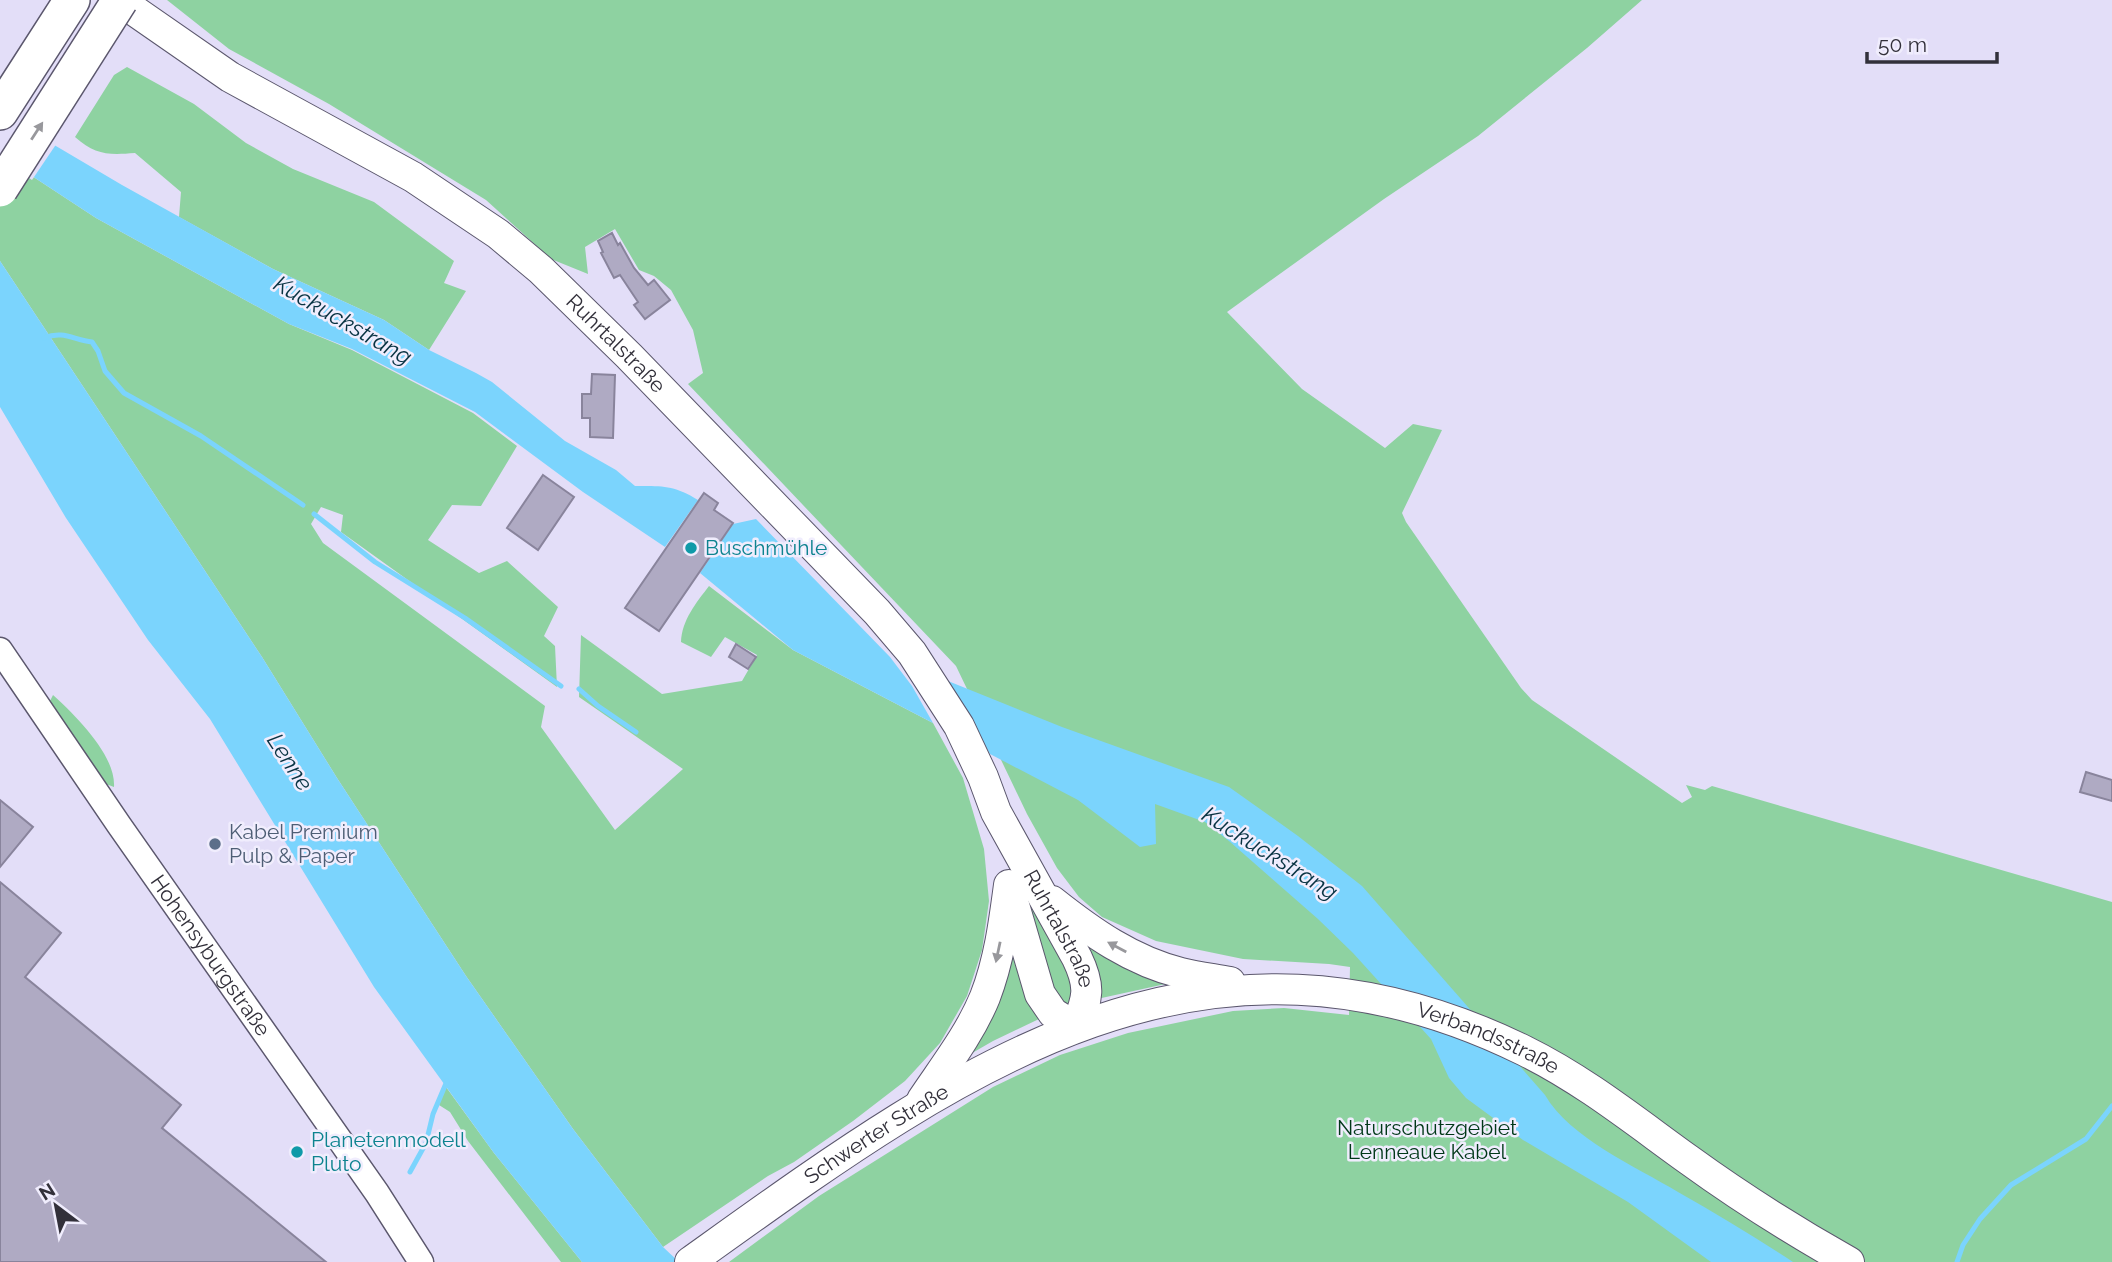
<svg xmlns="http://www.w3.org/2000/svg" width="2112" height="1262" font-family="Raleway,sans-serif">
	<style>
		.green { fill: #8ed2a1 }
		.water { fill: #7bd4fd }
		.pier { fill: #e3def8 }
		.lines { fill: none; stroke-linecap: round; stroke-linejoin: round }
		.stream { stroke: #7bd4fd; stroke-width: 5 }
		.building { fill: #afaac3; stroke: #89849c; stroke-width: 2 }
		.minor-casing { stroke: #5b576d; stroke-width: 27 }
		.major-casing { stroke: #5b576d; stroke-width: 32 }
		.highway-casing { stroke: #5b576d; stroke-width: 38 }
		.minor { stroke: #fff; stroke-width: 24 }
		.major { stroke: #fff; stroke-width: 30 }
		.highway { stroke: #fff; stroke-width: 35 }
		.highway-bridge-casing { stroke: #5b576d; stroke-width: 38; stroke-linecap: butt }
		.highway-bridge { stroke: #fff; stroke-width: 35 }
		.oneway { fill: #98989c }
		.culture-dot { fill: #0f9aa8; stroke: #f0edfd; stroke-width: 2.5 }
		.service-dot { fill: #5c6f8a; stroke: #f0edfd; stroke-width: 2.5 }
		.labels { text-anchor: middle; stroke-width: 5; stroke-linejoin: round; paint-order: stroke }
		.street-label { font-size: 21px; fill: #32303a; stroke: #f0edfd }
		.culture-label { font-size: 21px; fill: #0d838f; stroke: #f0edfd; text-anchor: start }
		.service-label { font-size: 21px; fill: #4e5e75; stroke: #f0edfd; text-anchor: start }
		.park-label { font-size: 21px; fill: #003818; stroke: #f0edfd }
		.water-label { font-size: 23px; font-style: italic; fill: #083343; stroke: #f0edfd }
	</style>
	<rect width="100%" height="100%" fill="#e3def8"/>
	<path class="green" d="M167 0H1642L1587 48 1478 136 1384 199 1227 312 1302 389 1385 448 1413 424 1442 430 1402 513 1406 522 1521 688 1532 700 1682 803 1692 797 1686 785 1705 790 1712 786 2112 902V1262H729L819 1196 993 1087 1060 1055 1128 1033 1233 1011 1284 1008 1349 1015 1350 967 1329 964 1243 959 1156 941 1102 917 1079 897 1057 868 1027 814 956 666 688 384 703 373 693 330 671 290 654 276 639 270 615 229 585 247 588 274 551 259 486 200 329 104 229 49Z
		M127 67 194 104 246 143 293 169 374 202 454 261 444 283 466 291 429 350 384 320 273 269 179 217 181 192 135 153C108 155 95 155 75 137L114 75Z
		M0 155 96 218 289 324 352 350 473 413 517 446 481 506 452 505 428 540 479 573 507 561 558 607 544 636 555 646 557 687 341 532 343 515 321 507 311 524 323 543 545 706 541 727 615 830 683 769 579 697 581 635 662 694 742 681 757 655 725 637 711 657 681 642C682 620 696 603 709 586L793 650 933 723 963 778 984 849 989 901 982 950 967 996 940 1043 905 1081 853 1121 794 1162 768 1176 663 1247 573 1129 466 976 337 778 262 657 0 261Z
		M53 695C75 715 116 755 114 787L106 784 49 703Z
		M1020 883 1073 967 1072 1006 1057 1005Z
		M1073 930 1170 983 1097 999Z
		M1009 935 1039 1019 993 1041 967 1056Z
		M446 1087 494 1153 582 1262H561L468 1141 450 1112 439 1105Z"/>
	<path class="water" d="M0 113 122 185 273 269 384 320 429 350 476 373 492 382 565 441 616 470 635 486C662 486 674 485 698 500L665 547 583 492 475 412 352 349 289 324 96 218 0 155Z
		M0 261 262 657 337 778 466 976 573 1129 663 1247 679 1262H582L494 1153 374 987 210 719 148 640 66 518 0 407Z
		M756 519 890 657 912 686 933 723 793 650 700 573 733 524Z
		M948 681 1062 727 1229 787 1298 836 1362 886 1545 1095C1570 1138 1635 1166 1678 1192 1717 1214 1755 1237 1793 1262H1711L1628 1202 1523 1140 1466 1098 1449 1078 1431 1039 1353 953 1318 919 1229 841 1205 822 1155 804 1156 844 1140 847 1078 800 990 754Z"/>
	<path class="pier" d="M0 110 57 143 32 180 0 159Z"/>
	<g class="lines">
		<path class="stream" d="M44 338C63 330 74 340 92 342L98 351 105 371 124 393 201 436 303 505
			M314 514 375 562 465 618 561 686
			M579 689 598 706 636 732
			M410 1172 426 1143 433 1114 447 1081
			M1957 1262 1963 1245 1980 1219 2011 1185 2086 1139 2112 1106"/>
	</g>
	<path class="building" d="M612 233 618 245 620 243 634 268 648 285 654 280 670 300 645 319 634 305 638 302 620 275 614 278 601 253 603 252 598 241Z
		M592 374 615 375 613 438 590 437V418H582V394H591Z
		M543 475 574 497 538 550 507 528Z
		M704 493 718 503 714 510 733 523 659 631 625 608Z
		M736 644 756 657 748 669 729 657Z
		M2086 772 2112 780V801L2080 792Z
		M0 800 33 827 0 867Z
		M0 882 61 933 25 977 181 1105 162 1128 326 1262H0Z"/>
	<g class="lines">
		<g class="minor-casing">
			<g id="minor">
				<path id="s1" d="M0 650 119 825 377 1193 421 1262"/>
			</g>
		</g>
		<g class="major-casing">
			<g id="major">
				<path id="s2" d="M119 0 230 77 413 177 498 234 541 270 629 356 877 612 912 653 959 726 983 777 996 812 1077 958C1091 987 1088 998 1076 1027"/>
				<path d="M1012 898 1040 994 1053 1013 1076 1027"/>
				<path d="M1052 901C1091 932 1132 961 1181 973 1197 977 1214 979 1230 982"/>
				<path d="M922 1100C944 1067 970 1034 985 997 999 961 1004 923 1009 885"/>
				<path id="s3" d="M690 1262C950 1076 1196 889 1525 1051 1584 1080 1636 1122 1689 1160 1740 1197 1794 1231 1849 1262"/>
			</g>
		</g>
		<g class="highway-casing">
			<path id="highway" d="M0 112 72 0"/>
		</g>
		<use href="#minor" class="minor"/>
		<use href="#major" class="major"/>
		<use href="#highway" class="highway"/>
		<g class="highway-bridge-casing">
			<path id="highway-bridge" d="M0 189 120 0"/>
		</g>
		<use href="#highway-bridge" class="highway-bridge"/>
	</g>
	<defs><path id="oneway-solid" d="M-6-.8H1V-3.2L6.5 0L1 3.2V.8H-6Z" transform="scale(1.75)"/></defs>
	<g class="oneway">
		<use href="#oneway-solid" transform="translate(37 131) rotate(-57)"/>
		<use href="#oneway-solid" transform="translate(1117 947) rotate(-152)"/>
		<use href="#oneway-solid" transform="translate(998 952) rotate(102)"/>
	</g>
	<g class="culture-dot">
		<circle cx="691" cy="548" r="7"/>
		<circle cx="297" cy="1152" r="7"/>
	</g>
	<circle class="service-dot" cx="215" cy="844" r="7"/>
	<g class="labels">
		<g class="street-label">
			<text dy="7" stroke="none"><textPath href="#s2" startOffset="607">Ruhrtalstraße</textPath></text>
			<text dy="7" stroke="none"><textPath href="#s2" startOffset="1349">Ruhrtalstraße</textPath></text>
			<text dy="7" stroke="none"><textPath href="#s1" startOffset="371">Hohensyburgstraße</textPath></text>
			<text dy="7" stroke="none"><textPath href="#s3" startOffset="877">Verbandsstraße</textPath></text>
			<text dy="7" stroke="none"><textPath href="#s3" startOffset="226">Schwerter Straße</textPath></text>
		</g>
		<g class="culture-label">
			<text x="705" y="555">Buschmühle</text>
			<text x="311" y="1147">Planetenmodell<tspan x="311" dy="24">Pluto</tspan></text>
		</g>
		<g class="service-label">
			<text x="229" y="839">Kabel Premium<tspan x="229" dy="24">Pulp &amp; Paper</tspan></text>
		</g>
		<g class="park-label">
			<text x="1427" y="1135">Naturschutzgebiet<tspan x="1427" dy="24">Lenneaue Kabel</tspan></text>
		</g>
		<g class="water-label">
			<text transform="translate(343 320) rotate(30)" y="8">Kuckuckstrang</text>
			<text transform="translate(290 762) rotate(57)" y="8">Lenne</text>
			<text transform="translate(1270 853) rotate(32)" y="8">Kuckuckstrang</text>
		</g>
	</g>
	<g transform="translate(56 1206) rotate(328)" stroke="#f0edfd" stroke-width="5" paint-order="stroke">
	<path d="M0-5L12 26L0 18L-12 26Z" fill="#32303a"/>
	<text y="-10" font-size="19" font-weight="bold" text-anchor="middle" fill="#32303a">N</text>
	</g>
	<path d="M1867 52v10h130v-10" fill="none" stroke="#32303a" stroke-width="3.5"/>
	<text x="1878" y="52" font-size="21" fill="#32303a" stroke="#f0edfd" stroke-width="5" paint-order="stroke">50 m</text>
</svg>
